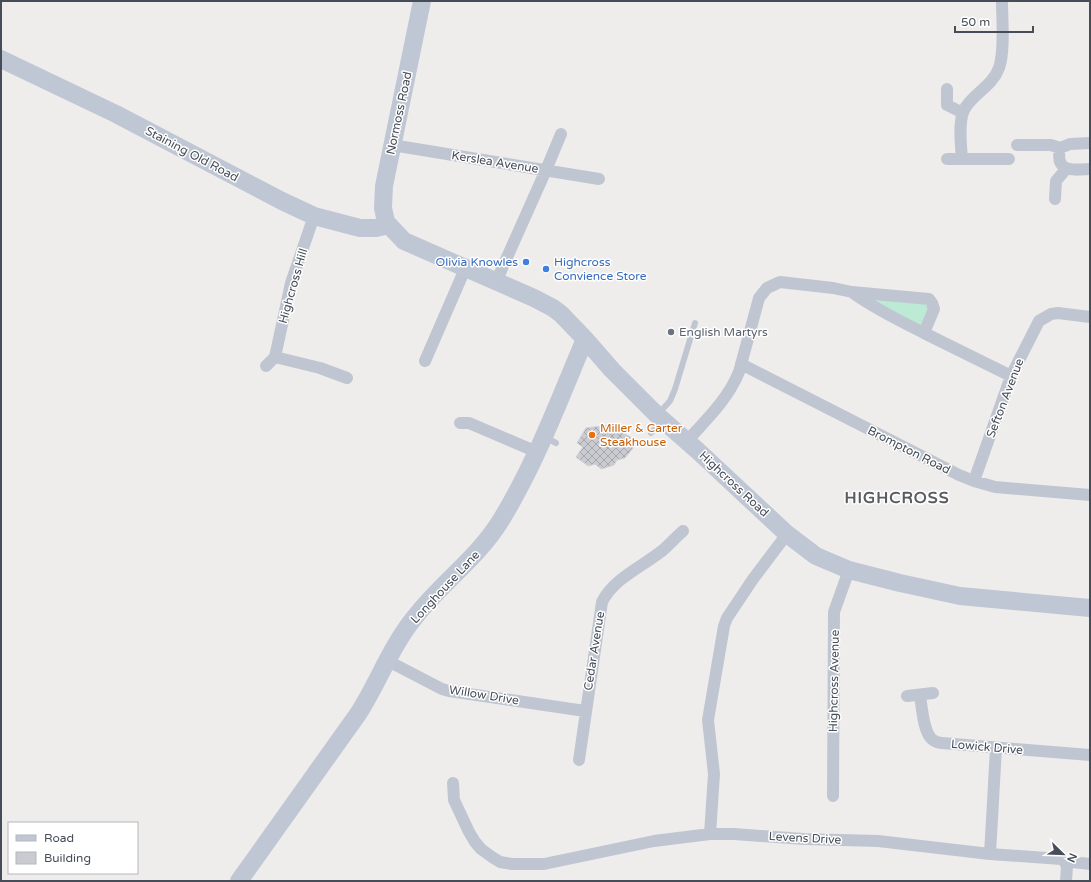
<svg xmlns="http://www.w3.org/2000/svg" width="1091" height="882" font-family="'Varela Round',sans-serif">
	<style>
		.grass { fill: #bdead5 }
		.building { fill: url(#building-cross-hatch); stroke: #d1d2d7 }
		.lines { fill: none; stroke-linecap: round; stroke-linejoin: round }
		.lane { stroke: #c0c6d1; stroke-width: 6 }
		.street { stroke: #c0c6d1; stroke-width: 12 }
		.secondary { stroke: #c0c7d4; stroke-width: 18 }
		.shop-dot { fill: #3f7fe0; stroke: #fff; stroke-width: 1.5 }
		.worship-dot { fill: #6b7280; stroke: #fff; stroke-width: 1.5 }
		.food-dot { fill: #e8710a; stroke: #fff; stroke-width: 1.5 }
		.labels { text-anchor: middle; stroke-width: 3; stroke-linejoin: round; paint-order: stroke }
		.street-label { font-size: 12px; fill: #464d58; stroke: #fff }
		.shop-label { font-size: 12px; fill: #366cbe; stroke: #fff; text-anchor: end }
		.worship-label { font-size: 12px; fill: #5b616d; stroke: #fff; text-anchor: start }
		.food-label { font-size: 12px; fill: #c56008; stroke: #fff; text-anchor: start }
		.district-label { font-size: 16px; font-weight: bold; letter-spacing: 1px; fill: #5a5c61; stroke: #fff }
	</style>
	<defs>
		<pattern id="building-cross-hatch" width="8" height="8" patternUnits="userSpaceOnUse"><rect width="8" height="8" fill="#cacbd1"/><path d="M0 0l8 8M0 8l8-8" fill="none" stroke="#a6a7ac"/></pattern>
	</defs>
	<rect width="100%" height="100%" fill="#efedec"/>
	<path class="grass" d="M852 292 932 303 924 333Z"/>
	<path class="building" d="M611 425 638 442 625 458 617 460 614 465 601 469 595 464 588 466 576 457 583 447 577 443 586 428Z"/>
	<g class="lines">
		<path class="lane" d="M658 414 670 401 675 389 695 323
			M651 433 662 421
			M545 437 556 443"/>
		<path class="street" d="M1002 1C1002 20 1005 51 999 68 992 87 972 94 964 110 958 122 961 146 962 159H1009
			M947 89V105L963 113
			M392 145 599 179
			M1017 145H1051L1060 148 1070 144 1090 143
			M1060 148C1055 173 1072 170 1090 169
			M947 159H962
			M1055 199 1056 181 1066 169
			M496 282 546 170 561 134
			M853 293C875 309 900 321 924 333
			M275 357 320 368 347 378
			M425 361 465 269
			M741 364 959 475 974 481 995 487 1090 495
			M266 366 275 357 291 283 314 216
			M460 423H469L537 452
			M687 441C707 419 728 399 739 372L759 298 767 288 780 282 833 288 852 292 929 299 932 303 934 309 924 333 1011 376
			M974 481 1011 376 1039 321 1051 314 1058 313 1090 317
			M388 661 442 689 449 691 585 711
			M920 695C922 707 923 733 933 740 936 742 940 743 942 743L1090 755
			M907 696 933 693
			M579 760 602 602C614 578 642 567 663 550 670 544 676 537 683 531
			M453 783 454 800 469 832 475 842 481 849 492 857 500 862 512 864H544L654 841 710 834H734L804 839 878 841 990 854 1061 859 1064 861 1090 864
			M833 796 834 612 849 570
			M710 834 714 774 708 720 724 626 727 618 753 579 787 534
			M990 854 996 748
			M1064 861 1067 866 1066 881"/>
		<path class="secondary" d="M422 1 384 186 383 208 386 222 404 241 534 298 553 308 561 314 585 339 612 370 657 415 698 451 787 534 816 556 849 570 900 583 960 596 1090 608
			M1 59 116 114 282 201 314 216 360 228H376L389 225
			M239 881 358 714C378 683 391 646 415 617 442 582 477 559 501 520 536 463 559 400 585 339"/>
	</g>
	<g class="shop-dot">
		<circle cx="526" cy="262" r="4"/>
		<circle cx="546" cy="269" r="4"/>
	</g>
	<circle class="worship-dot" cx="671" cy="332" r="4"/>
	<circle class="food-dot" cx="592" cy="435" r="4"/>
	<g class="labels">
		<g class="street-label">
			<text transform="translate(399 113) rotate(-78)" y="4">Normoss Road</text>
			<text transform="translate(192 154) rotate(28)" y="4">Staining Old Road</text>
			<text transform="translate(495 162) rotate(9)" y="4">Kerslea Avenue</text>
			<text transform="translate(293 286) rotate(-74)" y="4">Highcross Hill</text>
			<text transform="translate(1005 398) rotate(-69)" y="4">Sefton Avenue</text>
			<text transform="translate(909 450) rotate(27)" y="4">Brompton Road</text>
			<text transform="translate(734 484) rotate(43)" y="4">Highcross Road</text>
			<text transform="translate(445 587) rotate(-47)" y="4">Longhouse Lane</text>
			<text transform="translate(594 651) rotate(-81)" y="4">Cedar Avenue</text>
			<text transform="translate(834 681) rotate(-89)" y="4">Highcross Avenue</text>
			<text transform="translate(484 695) rotate(9)" y="4">Willow Drive</text>
			<text transform="translate(987 747) rotate(5)" y="4">Lowick Drive</text>
			<text transform="translate(805 838) rotate(3)" y="4">Levens Drive</text>
		</g>
		<g class="shop-label">
			<text x="518" y="266">Olivia Knowles</text>
			<text x="554" y="266" text-anchor="start">Highcross<tspan x="554" dy="14">Convience Store</tspan></text>
		</g>
		<g class="worship-label">
			<text x="679" y="336">English Martyrs</text>
		</g>
		<g class="food-label">
			<text x="600" y="432">Miller &amp; Carter<tspan x="600" dy="14">Steakhouse</tspan></text>
		</g>
		<g class="district-label">
			<text x="897" y="503">HIGHCROSS</text>
		</g>
	</g>
	<rect width="1091" height="882" fill="none" stroke="#464d58" stroke-width="4"/>
	<rect x="8" y="822" width="130" height="52" fill="#ffffff" stroke="#b5b8bc"/>
	<rect x="16" y="835" width="20" height="6" fill="#c0c7d4" stroke="#b5b8bc"/>
	<text x="44" y="842" font-size="12" fill="#464d58">Road</text>
	<rect x="16" y="852" width="20" height="12" fill="#cacbd1" stroke="#b5b8bc"/>
	<text x="44" y="862" font-size="12" fill="#464d58">Building</text>
	<g transform="translate(1063 854) rotate(113)" stroke="#ffffff" stroke-width="3" paint-order="stroke">
	<path d="M0-3L7 15L0 10L-7 15Z" fill="#464d58"/>
	<text y="-6" font-size="11" font-weight="bold" text-anchor="middle" fill="#464d58">N</text>
	</g>
	<path d="M955 26v6h78v-6" fill="none" stroke="#464d58" stroke-width="2"/>
	<text x="961" y="26" font-size="12" fill="#464d58" stroke="#ffffff" stroke-width="3" paint-order="stroke">50 m</text>
</svg>
